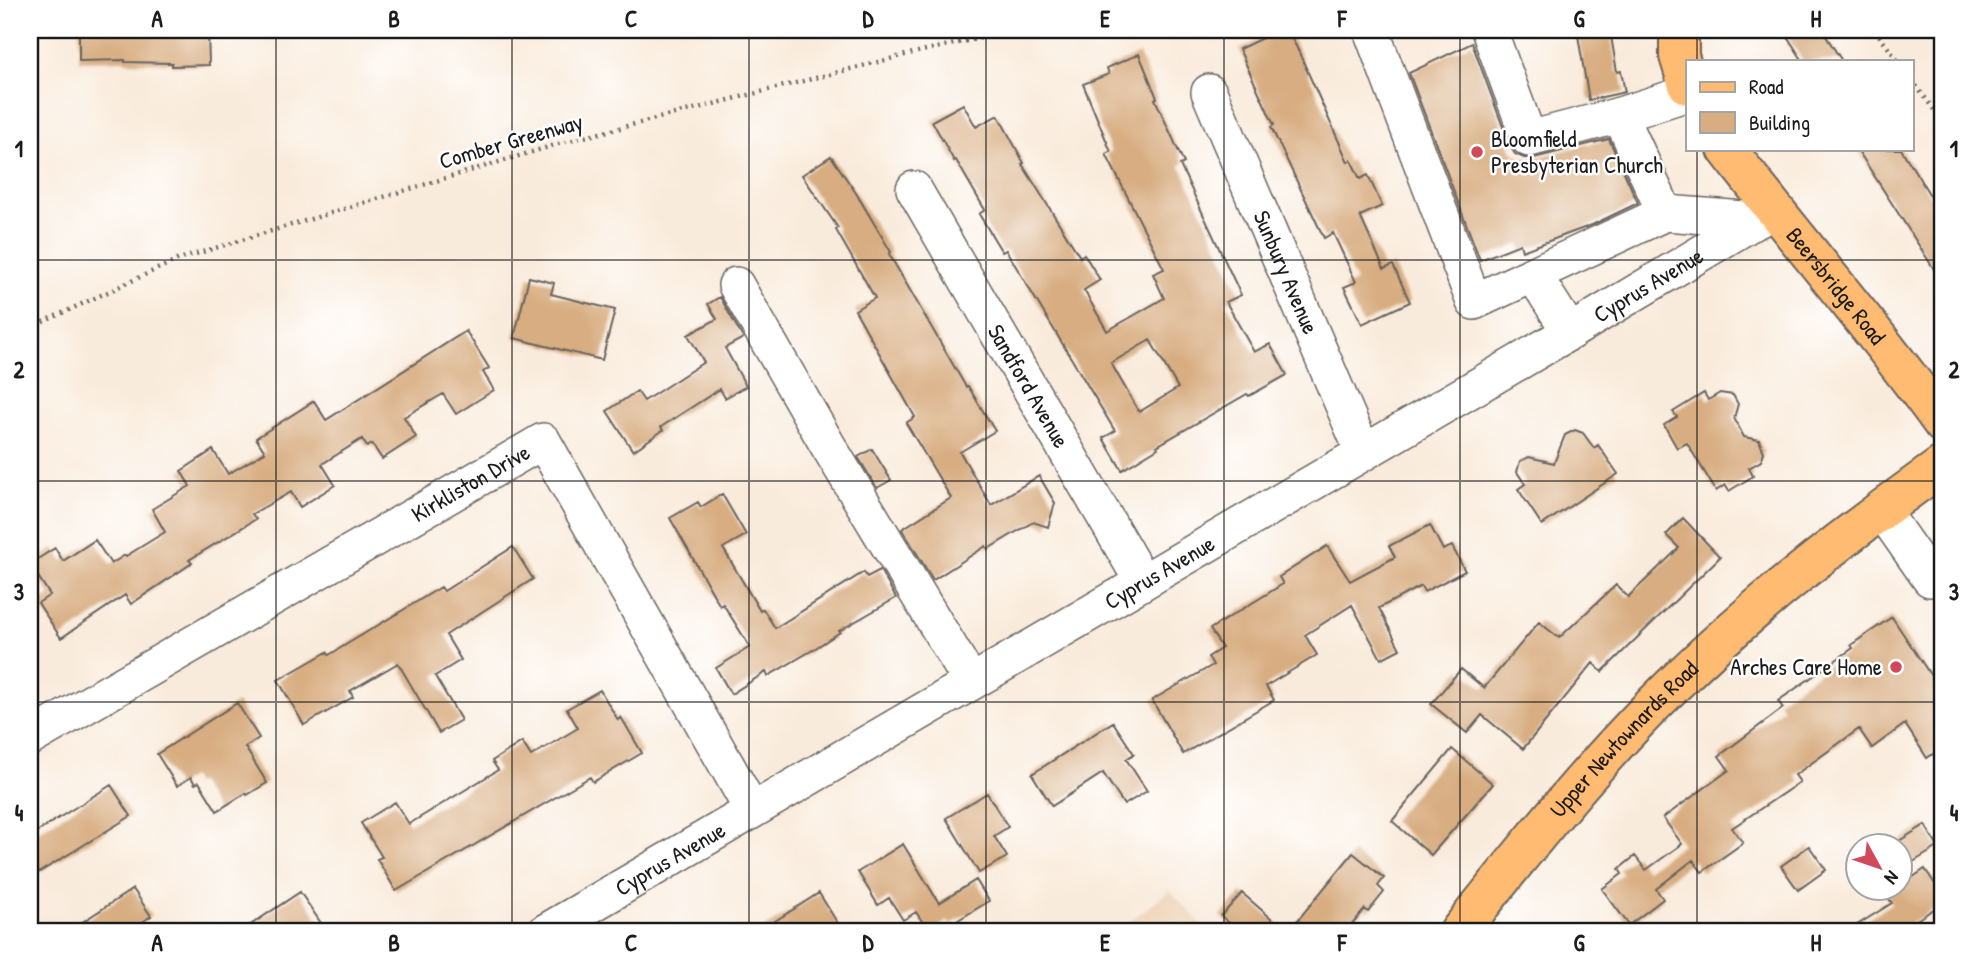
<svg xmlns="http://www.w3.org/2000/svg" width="1973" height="962" font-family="'Patrick Hand',sans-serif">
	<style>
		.built { fill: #f0d5bc }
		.building { fill: #d8ad81; fill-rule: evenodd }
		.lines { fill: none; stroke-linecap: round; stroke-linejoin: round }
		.minor-casing { stroke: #69645f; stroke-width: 38 }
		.major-casing { stroke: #69645f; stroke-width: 42 }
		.path { stroke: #69645f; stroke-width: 4.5; stroke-dasharray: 2 5; stroke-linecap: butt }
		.minor { stroke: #fff; stroke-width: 35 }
		.major { stroke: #ffbb71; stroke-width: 38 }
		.grid { fill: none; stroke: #1c1c1c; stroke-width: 2; stroke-opacity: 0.55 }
		.poi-dot { fill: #d1495b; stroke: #fff; stroke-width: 2.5 }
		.labels { text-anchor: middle; stroke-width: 5; stroke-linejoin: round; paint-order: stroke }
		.poi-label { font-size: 23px; fill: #1c1c1c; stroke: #fff; text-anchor: start }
		.street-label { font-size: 23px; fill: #1c1c1c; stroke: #fff }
		.neatline { fill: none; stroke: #1c1c1c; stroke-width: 2.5 }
		.grid-label { font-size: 23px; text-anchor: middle; font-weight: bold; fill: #1c1c1c }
	</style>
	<rect width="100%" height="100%" fill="#fff"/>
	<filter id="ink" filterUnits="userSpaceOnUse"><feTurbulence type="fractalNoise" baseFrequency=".0143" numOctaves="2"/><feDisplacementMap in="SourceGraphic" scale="14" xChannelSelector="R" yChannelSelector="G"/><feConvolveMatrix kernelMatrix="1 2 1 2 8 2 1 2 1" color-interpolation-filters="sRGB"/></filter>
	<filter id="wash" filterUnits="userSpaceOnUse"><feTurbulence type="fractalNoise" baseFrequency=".00686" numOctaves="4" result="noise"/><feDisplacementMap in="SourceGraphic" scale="28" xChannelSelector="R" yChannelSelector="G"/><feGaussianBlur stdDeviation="1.57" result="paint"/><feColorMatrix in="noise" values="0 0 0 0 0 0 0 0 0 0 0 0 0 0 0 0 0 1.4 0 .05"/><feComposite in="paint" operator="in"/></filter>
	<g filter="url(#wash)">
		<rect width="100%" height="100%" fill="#f9ebdb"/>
		<path class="built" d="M1170 890 1208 932H1116Z"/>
		<g id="blocks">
			<path class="building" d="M79 30H208L209 65 172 66V63L125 62V60L79 61Z
				M1279 30H1287L1297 48 1348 162 1351 160 1360 179 1368 175 1382 206 1360 216 1384 269 1393 265 1410 302 1362 324 1344 287 1356 282 1333 233 1324 238 1271 127 1274 125 1239 49Z
				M1577 30H1610L1617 72 1621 71 1625 92 1589 100Z
				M1783 30H1822L1842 61H1803Z
				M1472 43 1510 146 1515 154 1524 158H1534L1609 139 1638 203 1592 225 1522 251 1520 244 1480 260 1409 73Z
				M1139 54 1157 98 1155 99 1184 163 1180 165 1241 295 1226 302 1254 352 1270 344 1287 375 1249 396 1247 394 1157 446 1158 448 1122 470 1103 438 1115 431 1006 250 1002 252 979 214 985 210 956 160 954 161 932 121 963 104 976 127 998 115 1024 163 1022 164 1080 257 1084 254 1100 280 1084 290 1107 331 1164 298 1153 274 1164 269 1106 154 1111 152 1083 84 1109 74 1107 68ZM1150 340 1178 388 1139 412 1111 363Z
				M1857 149H1901L1943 216V283Z
				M831 156 856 193 891 252 889 254 966 387 968 386 995 431 960 452 991 505 1039 476 1055 503 1048 527 1033 522 988 549 986 546 933 580 902 529 951 498 906 423 915 417 855 310 875 298 836 230 838 228 802 175Z
				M529 277 554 283 551 294 615 310 602 360 514 338Z
				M720 297 743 338 725 348 746 386 725 398 720 389 661 427 663 430 633 451 607 411 637 391 644 401 704 362 688 335 717 319 708 304Z
				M466 331 489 368 483 372 494 390 456 414 443 394 404 417 416 437 382 459 372 444 367 447 362 439 322 464 335 485 300 507 291 492 252 514 256 519 189 560 192 563 131 604 125 595 61 638 38 603 50 595 30 564 55 548 63 561 95 540 111 564 125 555 126 556 165 532 152 509 190 486 181 471 213 450 228 474 265 452 256 438 314 401 326 420Z
				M1704 393 1708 400 1720 393 1733 395 1738 404 1734 418 1744 437 1759 440 1764 452 1761 461 1749 468 1753 476 1729 491 1725 485 1716 491 1687 443 1677 448 1664 425 1677 417 1673 412Z
				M1575 430 1583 433 1594 448 1598 445 1618 474 1542 525 1518 489 1525 484 1517 472 1520 461 1529 457 1554 463 1565 435Z
				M872 449 891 480 877 488 858 457Z
				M722 494 746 535 723 548 760 611 763 609 775 628 864 572 867 577 880 570 896 598 839 631 840 632 811 651 768 676 766 672 731 694 716 668 750 647 723 604 720 606 670 518 698 502 701 507Z
				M1683 518 1720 557 1602 672 1593 663 1523 749 1482 715 1467 733 1431 704 1461 669 1484 688 1539 622 1559 638 1616 585 1628 597 1679 548 1666 535Z
				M1430 525 1443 550 1452 546 1465 571 1424 592 1421 586 1379 608 1400 649 1381 659 1352 605 1305 635 1317 655 1266 686 1274 700 1183 754 1152 700 1213 665 1208 657 1222 648 1210 629 1283 584 1279 577 1327 546 1350 581 1395 557 1389 546Z
				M513 547 533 579 446 635 461 660 435 676 461 720 439 733 398 663 350 691 353 697 304 725 278 680 327 652 329 655 441 587 444 591Z
				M1892 617 1943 694V747L1927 758 1905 724 1872 748 1859 729 1795 775 1800 782 1732 828 1743 843 1702 872 1693 860 1656 889 1663 899 1629 925 1602 889 1622 874 1619 869 1635 856 1646 870 1682 844 1663 818 1729 770 1719 756 1783 708 1778 701 1853 648 1851 645Z
				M600 690 618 720 621 717 642 753 593 782 590 777 396 891 377 859 382 857 361 823 395 802 409 824 498 770 492 761 522 742 531 756 578 728 567 709Z
				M237 703 259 738 245 747 267 783 247 795 246 793 217 811 199 782 195 784 191 777 177 786 157 754Z
				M1113 722 1134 754 1126 759 1147 791 1124 805 1103 773 1052 806 1032 774Z
				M1452 749 1493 784 1431 855 1392 821Z
				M111 785 131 816 30 878V836Z
				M987 793 1008 827 994 836 1007 857 979 873 946 818Z
				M1925 825 1938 847 1913 862 1899 841Z
				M903 844 939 903 976 880 989 901 950 925 948 921 929 932 916 912 903 920 889 898 878 905 858 872Z
				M1809 846 1826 870 1798 890 1781 866Z
				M1353 853 1384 878 1378 886 1384 892 1368 912 1365 909 1346 932H1288Z
				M1925 869 1943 896V903L1898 932H1846L1892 903 1886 895 1900 888V886Z
				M133 889 151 916 128 932H67Z
				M300 892 327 932H240Z
				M819 893 843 932H758Z
				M1242 893 1287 932H1239L1221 916Z"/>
		</g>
	</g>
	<g filter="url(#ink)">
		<use href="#blocks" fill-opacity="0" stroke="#69645f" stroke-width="2"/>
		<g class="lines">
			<g class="minor-casing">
				<g id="minor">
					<path d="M1371 30 1474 302 1665 213 1620 115 1529 139 1489 30"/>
					<path id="s1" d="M1209 92 1363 452"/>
					<path d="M1620 115 1688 93"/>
					<path id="s2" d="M914 189 1142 581"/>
					<path d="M1665 213 1758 220"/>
					<path d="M1533 274 1570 332"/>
					<path d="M736 285 827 444 971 682"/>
					<path d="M1881 509 1930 579 1943 570"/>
					<path id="s3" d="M30 738 543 441 752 810"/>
					<path id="s4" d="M545 932 1570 332 1773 210"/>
				</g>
			</g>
			<g class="major-casing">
				<g id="major">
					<path d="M1679 30V56L1688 85"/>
					<path id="s5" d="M1727 149C1798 242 1875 329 1943 424"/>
					<path id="s6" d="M1459 932C1526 848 1594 762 1671 687 1754 605 1848 533 1943 465"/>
				</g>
			</g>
			<path class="path" d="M1875 30 1898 61
				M1912 80 1943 122
				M30 328 179 259 565 142 913 53 1017 30"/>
			<use href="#minor" class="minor"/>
			<use href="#major" class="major"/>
		</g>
	</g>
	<path class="grid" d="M276 30V932M512 30V932M749 30V932M986 30V932M1224 30V932M1460 30V932M1697 30V61M1697 149V932M30 260H1943M30 481H1943M30 702H1943"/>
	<g class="poi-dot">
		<circle cx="1477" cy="152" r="7"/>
		<circle cx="1896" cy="667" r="7"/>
	</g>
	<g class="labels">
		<g class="poi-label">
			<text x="1491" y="147">Bloomfield<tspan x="1491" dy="26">Presbyterian Church</tspan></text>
			<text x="1882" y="675" text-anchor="end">Arches Care Home</text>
		</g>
		<g class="street-label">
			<text transform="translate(511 141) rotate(-16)" y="8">Comber Greenway</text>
			<text dy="8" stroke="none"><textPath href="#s1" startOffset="196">Sunbury Avenue</textPath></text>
			<text dy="8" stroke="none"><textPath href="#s4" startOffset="1279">Cyprus Avenue</textPath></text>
			<text dy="8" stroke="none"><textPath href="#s5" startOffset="175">Beersbridge Road</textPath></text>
			<text dy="8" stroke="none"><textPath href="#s2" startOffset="228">Sandford Avenue</textPath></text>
			<text dy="8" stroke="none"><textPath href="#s3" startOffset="509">Kirkliston Drive</textPath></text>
			<text dy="8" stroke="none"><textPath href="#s4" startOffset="712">Cyprus Avenue</textPath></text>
			<text dy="8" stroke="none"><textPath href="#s6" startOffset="254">Upper Newtownards Road</textPath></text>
			<text dy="8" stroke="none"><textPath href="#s4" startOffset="145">Cyprus Avenue</textPath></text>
		</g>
	</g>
	<rect width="1973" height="962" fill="none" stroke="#fff" stroke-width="77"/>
	<rect x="1686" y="60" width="228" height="91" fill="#ffffff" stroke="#a4a4a4" stroke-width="2"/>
	<rect x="1700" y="82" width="35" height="10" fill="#ffbb71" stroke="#a4a4a4" stroke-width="2"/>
	<text x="1749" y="94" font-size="21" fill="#1c1c1c">Road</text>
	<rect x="1700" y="112" width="35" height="21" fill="#d8ad81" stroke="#a4a4a4" stroke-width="2"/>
	<text x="1749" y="130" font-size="21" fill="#1c1c1c">Building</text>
	<g transform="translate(1879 867) rotate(130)"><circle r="33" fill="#ffffff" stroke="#a4a4a4" stroke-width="2"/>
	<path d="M0-5L12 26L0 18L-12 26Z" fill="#d1495b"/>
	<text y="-10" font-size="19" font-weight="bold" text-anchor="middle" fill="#1c1c1c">N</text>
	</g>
	<rect x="38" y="38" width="1896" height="885" class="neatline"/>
	<g class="grid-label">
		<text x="157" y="27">A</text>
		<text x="394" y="27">B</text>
		<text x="631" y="27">C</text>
		<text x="868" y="27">D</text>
		<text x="1105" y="27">E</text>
		<text x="1342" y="27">F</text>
		<text x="1579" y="27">G</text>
		<text x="1816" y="27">H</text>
		<text x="19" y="157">1</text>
		<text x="1954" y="157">1</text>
		<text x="19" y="378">2</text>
		<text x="1954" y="378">2</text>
		<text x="19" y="600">3</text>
		<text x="1954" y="600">3</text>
		<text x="19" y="821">4</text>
		<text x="1954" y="821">4</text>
		<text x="157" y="951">A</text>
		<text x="394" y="951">B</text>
		<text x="631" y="951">C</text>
		<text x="868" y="951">D</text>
		<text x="1105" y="951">E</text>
		<text x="1342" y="951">F</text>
		<text x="1579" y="951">G</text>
		<text x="1816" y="951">H</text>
	</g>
</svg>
